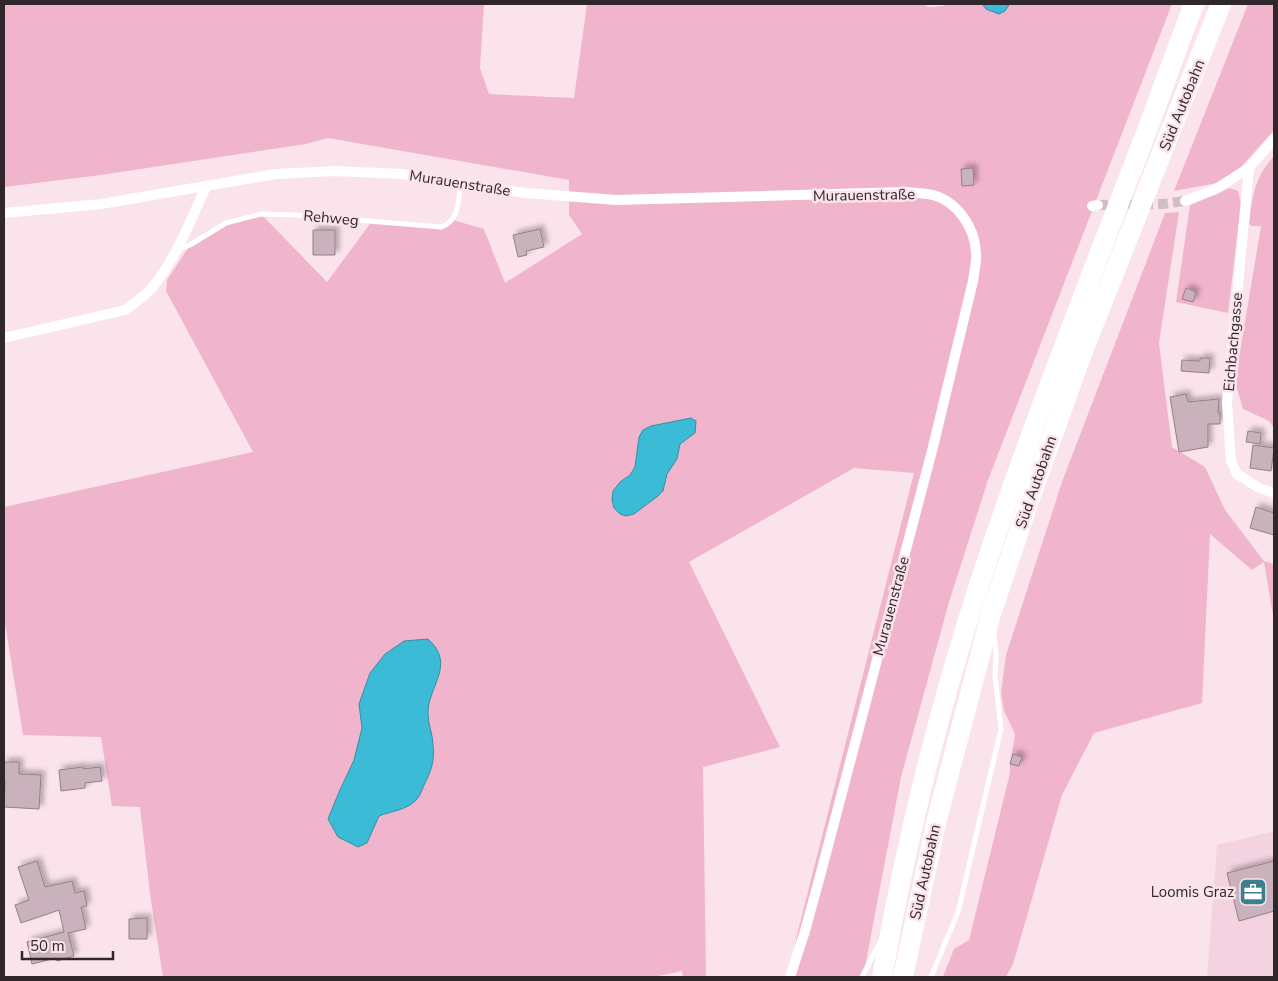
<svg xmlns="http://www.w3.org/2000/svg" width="1278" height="981" font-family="'Nunito Sans',sans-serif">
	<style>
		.built { fill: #f3d3e0 }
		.green { fill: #f0b4cd }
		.water { fill: #3bbbd5; stroke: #378fa2 }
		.building { fill: #c9b2bb; stroke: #957f88; filter: url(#shadow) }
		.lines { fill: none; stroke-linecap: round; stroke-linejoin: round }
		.minor-tunnel { stroke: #d2bdc5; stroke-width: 10; stroke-dasharray: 10 5; stroke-linecap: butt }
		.service { stroke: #fff; stroke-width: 5 }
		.minor { stroke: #fff; stroke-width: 10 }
		.motorway { stroke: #fff; stroke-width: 20 }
		.labels { text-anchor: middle; stroke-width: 5; stroke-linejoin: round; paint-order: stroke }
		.street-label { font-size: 15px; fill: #2f272a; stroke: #fbe3ec }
		.poi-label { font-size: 15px; fill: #2f272a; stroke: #fbe3ec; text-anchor: end }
	</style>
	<defs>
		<filter id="shadow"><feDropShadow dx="4" dy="-4" stdDeviation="2.5" flood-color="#0004"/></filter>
	</defs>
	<rect width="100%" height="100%" fill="#fbe3ec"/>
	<path class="built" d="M1274 831V977H1207L1217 845Z"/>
	<path class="green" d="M4 4H484L480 68 489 94 574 98 587 4H923L929 7 943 6 945 4H982L986 9 1009 4H1172L988 480 949 602 901 777 863 977H789L797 935 914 473 854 468 689 562 780 747 703 767 706 977H683L682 971 653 977H163L150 894 140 807 112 806 101 737 23 735 4 617V507L253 452 166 291 167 280 190 245 226 223 261 214 327 282 372 221 440 227 453 220 484 229 505 283 582 234 569 215V180L328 138 306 144 101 175 4 187Z
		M1248 4H1274V130L1240 168 1217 183 1174 191Z
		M1274 156V428L1269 421 1243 409 1235 382 1261 226H1252L1249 224C1253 195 1254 178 1274 156Z
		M1230 188 1238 191 1241 204 1228 313 1176 302 1190 205Z
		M1179 212 1159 343 1172 447 1205 467 1225 510 1264 561 1274 564V621L1264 562 1252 570 1210 534 1202 703 1094 733 1062 795 1013 964 1006 977H943L954 949 969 940 1010 773V764L1015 734 1004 711 1001 693 1006 655 1062 482 1165 213Z"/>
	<path class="water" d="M982 4H1009V5L1005 11 999 14 986 9Z
		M691 418 696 421 695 433 680 444 677 459 667 474 663 491 658 496 634 514 626 516 620 514 614 508 612 500 613 491 620 482 630 475 635 467 639 437 643 430 651 426Z
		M428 639C457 665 427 687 428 714 428 724 433 735 433 745 435 760 431 772 424 785 422 790 420 796 417 799 408 810 391 811 379 816L367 843 358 847 338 837 328 819 339 792 354 760 362 728 359 704 370 673 385 654 404 641Z"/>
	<path class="building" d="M973 168 974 185 962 186 961 169Z
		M540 229 544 247 526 251 527 255 518 257 513 235Z
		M313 230H335V255H313Z
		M1186 288 1196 292 1193 302 1182 299Z
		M1200 358H1210L1209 373 1181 371 1182 360 1200 361Z
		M1186 394 1188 402 1219 399 1218 413H1220V424H1208V447L1179 452 1170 397Z
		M1248 431 1261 433 1260 444 1246 442Z
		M1253 445 1274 448 1271 471 1250 468Z
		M1256 507 1274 513V535L1250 528Z
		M1013 754 1022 757 1019 766 1010 764Z
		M4 762H19V774L41 775 39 809 4 807 5 781H4Z
		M83 767V769L100 767 102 781 85 783V788L61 791 59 770Z
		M37 861 45 887 72 881 75 893 84 891 87 906 81 907 86 929 68 933 74 956 57 961 56 958 32 964 27 942 64 932 59 910 21 923 15 905 29 900 18 867Z
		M1274 861V911L1239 921 1227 873Z
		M147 918V939H129V919Z"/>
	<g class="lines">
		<path class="minor-tunnel" d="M1098 205 1163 204 1185 201"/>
		<path class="service" d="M178 247 182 248 190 245 226 223 261 214 296 215 441 227C459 222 458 201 461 184
			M862 977 880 942
			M931 977 958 912 1001 729 995 676 996 654 994 634"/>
		<path class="minor" d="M1249 168 1227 403 1231 461 1237 474 1259 488 1274 493
			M1185 201 1216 189 1249 168 1274 139
			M1092 206 1098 205
			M4 213 101 204 276 174 335 171 402 174 461 184 526 193 616 200 905 192C914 193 924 193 933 195 958 202 975 228 976 253 977 262 974 272 973 281L933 447 819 880 805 931 790 977
			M4 338 125 310C136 302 147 295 155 284 177 256 191 219 206 187"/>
		<path class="motorway" d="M882 977C904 853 934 728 972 607 1018 462 1074 320 1129 177 1152 120 1172 61 1194 4
			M903 977 937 819 991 614 1030 498 1083 351 1221 4"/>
	</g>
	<defs>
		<g id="office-square" transform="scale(1.4375)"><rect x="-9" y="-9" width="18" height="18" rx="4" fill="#3c808f" stroke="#fbe3ec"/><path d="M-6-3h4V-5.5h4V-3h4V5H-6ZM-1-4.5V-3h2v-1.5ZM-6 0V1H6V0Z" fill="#fff"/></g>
	</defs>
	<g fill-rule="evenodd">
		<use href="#office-square" x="1253" y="892"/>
	</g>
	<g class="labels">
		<g class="street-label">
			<text transform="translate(1182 105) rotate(-68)" y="5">Süd Autobahn</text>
			<text transform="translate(460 183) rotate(9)" y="5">Murauenstraße</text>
			<text transform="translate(864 195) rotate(-1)" y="5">Murauenstraße</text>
			<text transform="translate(331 218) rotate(5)" y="5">Rehweg</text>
			<text transform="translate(1233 342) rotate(-85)" y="5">Eichbachgasse</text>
			<text transform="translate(1036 482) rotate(-71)" y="5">Süd Autobahn</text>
			<text transform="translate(891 606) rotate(-75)" y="5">Murauenstraße</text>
			<text transform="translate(925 872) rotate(-78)" y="5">Süd Autobahn</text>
		</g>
		<g class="poi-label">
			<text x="1234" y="897">Loomis Graz</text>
		</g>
	</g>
	<rect width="1278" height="981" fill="none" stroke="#2f272a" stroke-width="10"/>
	<path d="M22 951v8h91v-8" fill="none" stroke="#2f272a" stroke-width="2.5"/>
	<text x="30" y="951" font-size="15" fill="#2f272a" stroke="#fbe3ec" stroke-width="4" paint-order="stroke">50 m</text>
</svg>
